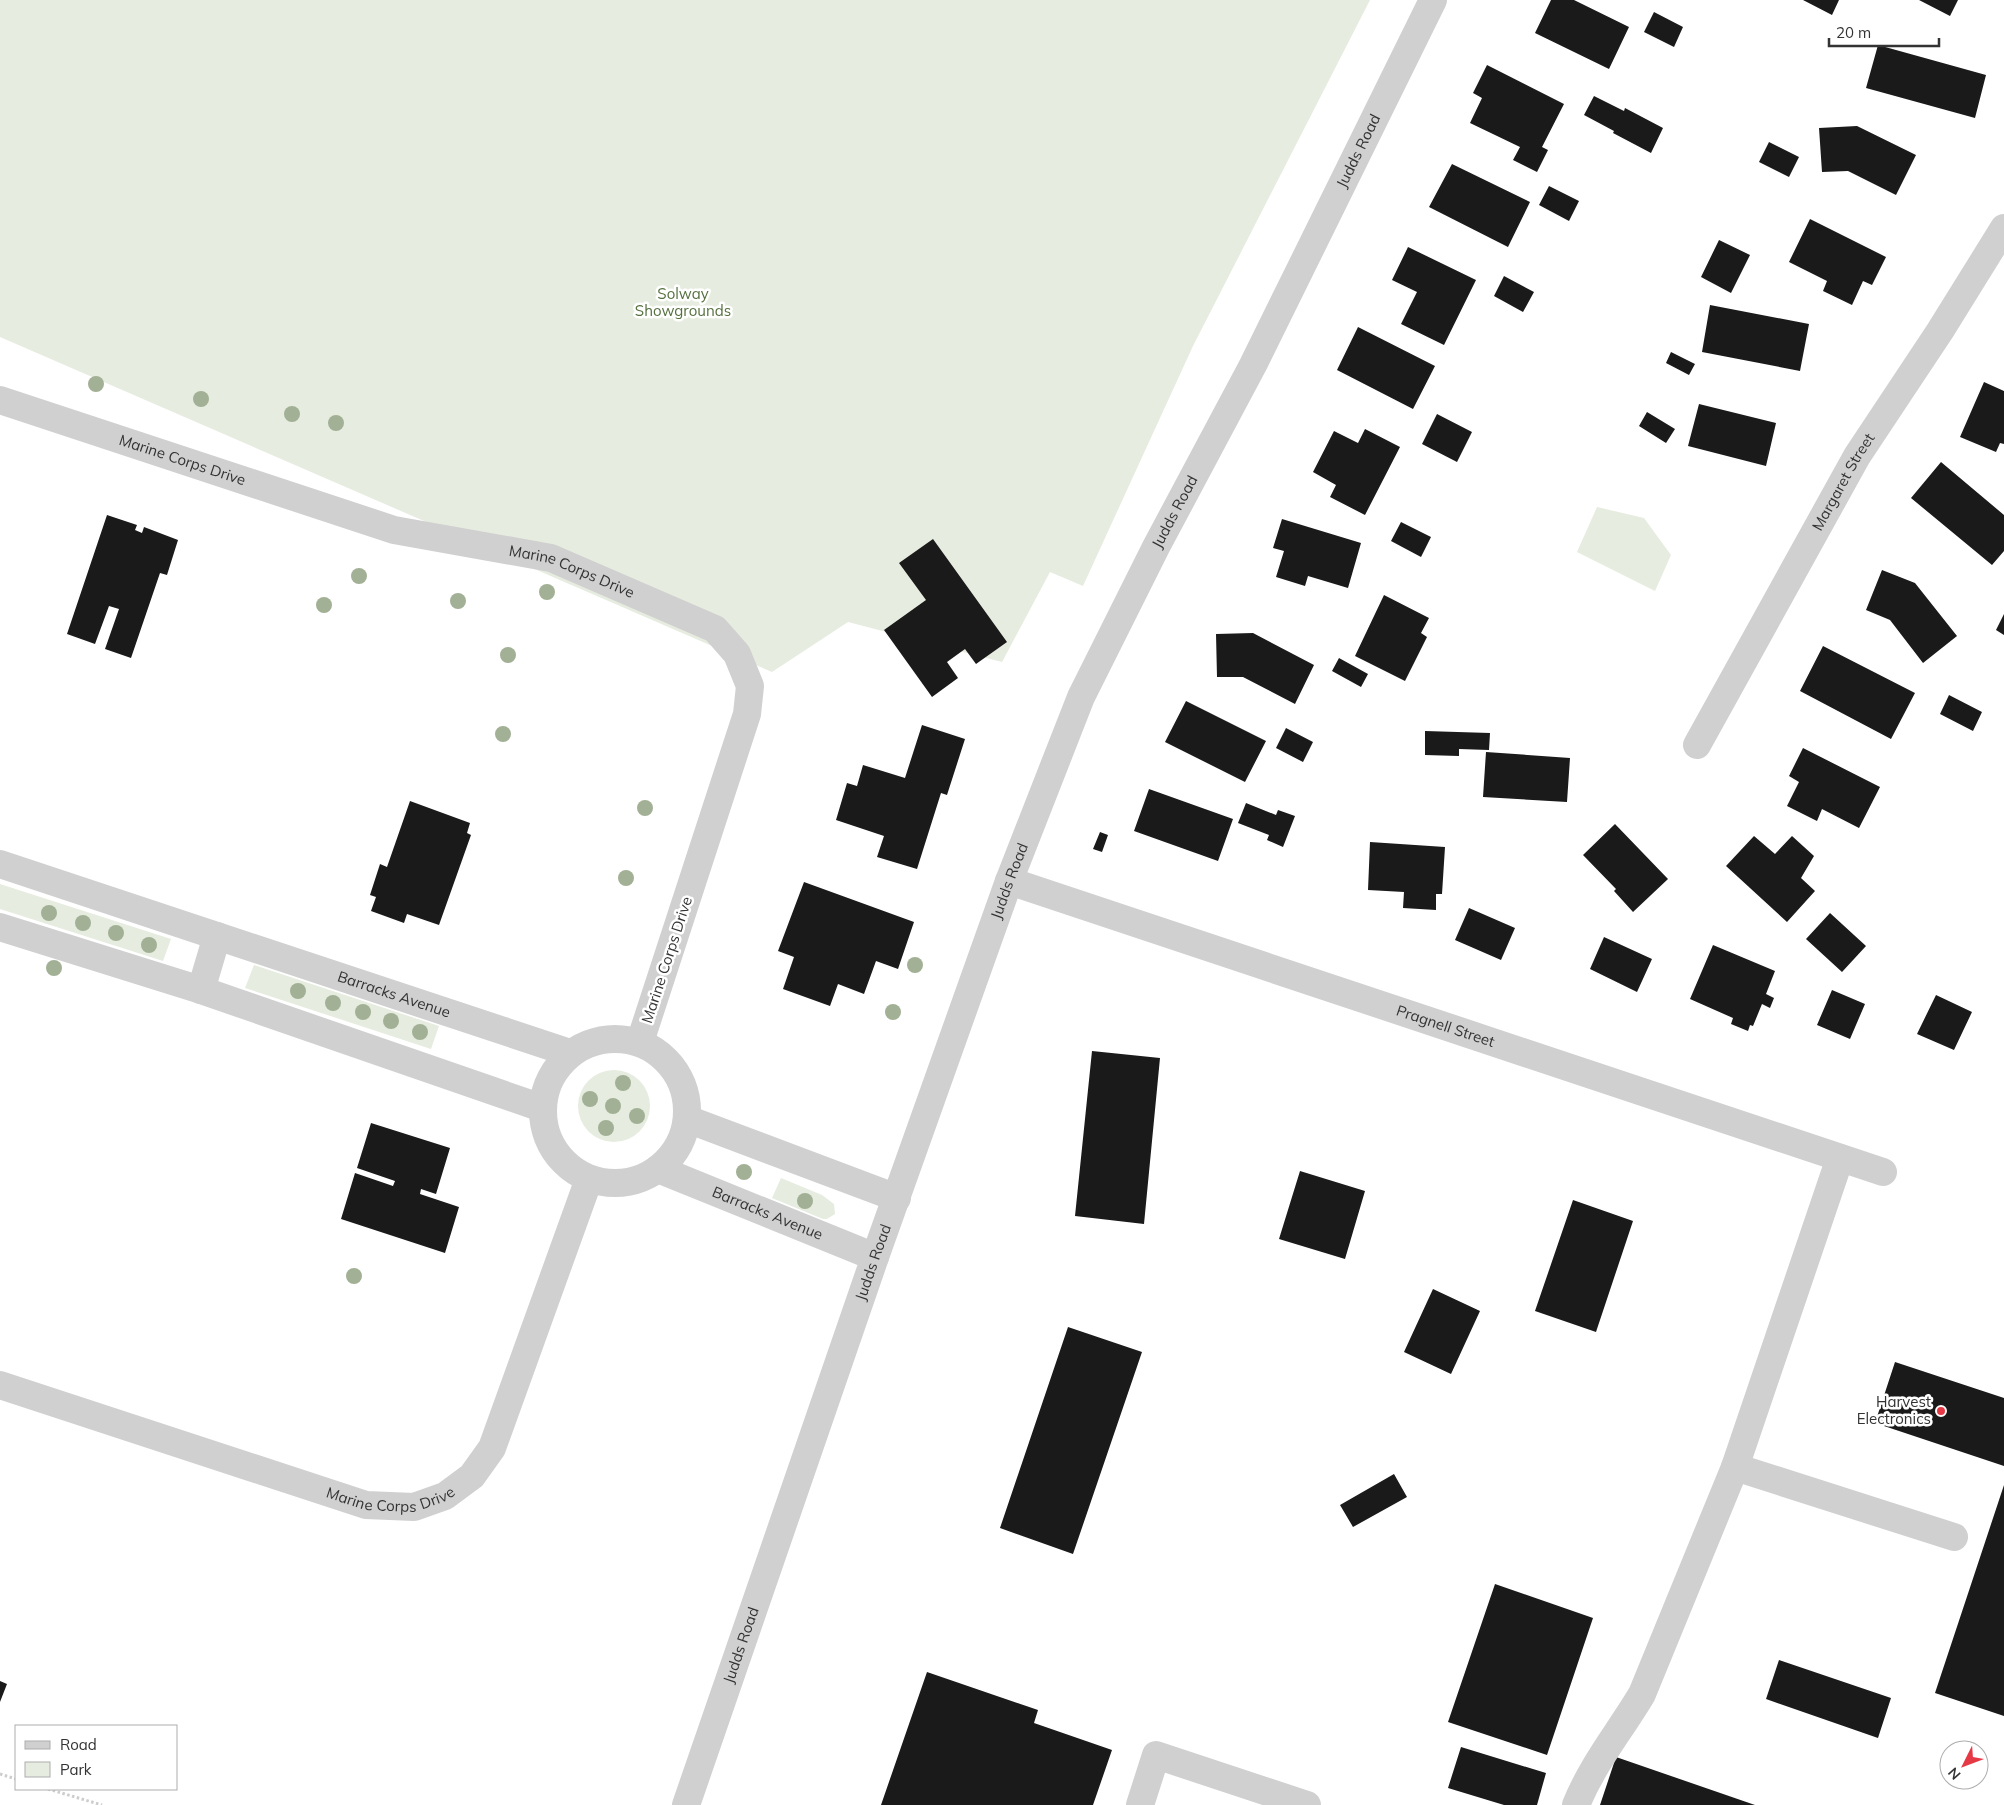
<svg xmlns="http://www.w3.org/2000/svg" width="2004" height="1805" font-family="Mulish,sans-serif">
	<style>
		.green { fill: #e6ecdf }
		.building { fill: #1a1a1a }
		.lines { fill: none; stroke-linecap: round; stroke-linejoin: round }
		.path { stroke: #cdcdcd; stroke-width: 3; stroke-dasharray: 2.5 2.5; stroke-linecap: butt }
		.minor { stroke: #d0d0d0; stroke-width: 28 }
		.tree { fill: #a2b095 }
		.poi-dot { fill: #e63946; stroke: #fff; stroke-width: 2 }
		.labels { text-anchor: middle; stroke-width: 5; stroke-linejoin: round; paint-order: stroke }
		.street-label { font-size: 15px; fill: #333; stroke: #fff }
		.park-label { font-size: 15px; fill: #56703f; stroke: #fff }
		.poi-label { font-size: 15px; fill: #333; stroke: #fff; text-anchor: end }
	</style>
	<rect width="100%" height="100%" fill="#fff"/>
	<path class="green" d="M0 0H1370L1193 346 1083 586 1050 572 1002 662 848 622 772 672 0 337Z
		M1597 507 1644 518 1671 555 1655 591 1577 552Z
		M0 884 171 939 163 961 0 909Z
		M254 965 439 1026 431 1049 245 988Z
		M578 1106a36 36 0 1 1 72 0a36 36 0 1 1-72 0Z
		M781 1178 822 1195 834 1204 835 1214 827 1219H823L772 1198Z"/>
	<path class="building" d="M1551 0H1574L1629 27 1609 69 1535 33Z
		M1803 0H1839L1832 15Z
		M1919 0H1958L1950 16Z
		M1654 12 1683 27 1674 47 1644 32Z
		M1878 45 1986 75 1975 118 1866 88Z
		M1487 65 1564 104 1542 147 1548 150 1537 172 1513 160 1520 147 1470 123 1482 98 1473 93Z
		M1594 96 1624 111 1625 108 1663 128 1651 153 1613 133 1614 131 1584 115Z
		M1857 126 1916 155 1896 195 1848 171 1822 172 1819 128Z
		M1769 142 1799 157 1789 177 1759 162Z
		M1452 164 1530 202 1508 247 1429 207Z
		M1549 186 1579 201 1569 221 1539 205Z
		M1810 219 1886 257 1872 285 1863 281 1852 305 1823 291 1827 281 1789 262Z
		M1719 240 1750 255 1731 293 1701 277Z
		M1408 247 1476 280 1444 345 1401 324 1417 292 1392 280Z
		M1504 276 1534 292 1523 312 1494 296Z
		M1710 305 1809 324 1800 371 1702 352Z
		M1358 327 1435 366 1413 409 1337 370Z
		M1671 352 1695 364 1689 375 1666 363Z
		M1984 382 2004 391V444L2000 443 1996 452 1960 437Z
		M1699 404 1776 423 1766 466 1688 446Z
		M1647 412 1675 429 1666 443 1639 426Z
		M1437 414 1472 432 1457 462 1422 444Z
		M1365 429 1400 447 1365 515 1330 497 1336 485 1313 472 1334 431 1358 443Z
		M1941 462 2004 515V551L1992 565 1911 498Z
		M107 515 137 525 135 530 142 533 144 527 178 540 167 575 160 573 131 658 105 649 119 609 109 606 95 644 67 634Z
		M1282 519 1361 543 1348 588 1308 576 1305 586 1276 577 1284 551 1273 548Z
		M1401 522 1431 537 1421 557 1391 541Z
		M933 539 1007 642 976 664 965 649 947 662 958 678 932 697 884 630 926 600 899 563Z
		M1882 570 1915 583 1957 636 1923 663 1890 620 1866 610Z
		M1384 595 1429 618 1421 633 1427 637 1405 681 1355 656Z
		M2004 614V635L1996 630Z
		M1253 633 1314 665 1295 704 1243 677H1217L1216 634Z
		M1823 646 1915 693 1891 739 1800 691Z
		M1339 658 1368 674 1361 687 1332 671Z
		M1949 695 1982 712 1973 731 1940 714Z
		M1186 701 1266 741 1245 782 1165 742Z
		M922 725 965 739 947 795 941 793 917 869 877 857 884 836 836 820 847 783 857 786 863 765 905 778Z
		M1286 728 1313 742 1303 762 1276 748Z
		M1425 731 1490 733 1489 750 1459 749V756L1425 755Z
		M1803 748 1880 787 1859 828 1822 809 1817 821 1787 806 1799 782 1789 776Z
		M1486 752 1570 758 1567 802 1483 797Z
		M1149 789 1233 819 1218 861 1134 831Z
		M410 801 470 823 467 833 471 835 439 925 407 914 404 923 371 911 376 897 370 895 380 864 387 867Z
		M1246 803 1276 815 1278 810 1295 816 1283 847 1267 840 1269 835 1238 823Z
		M1615 824 1668 879 1633 912 1614 891 1616 889 1583 855Z
		M1100 832 1108 835 1102 852 1093 849Z
		M1754 836 1775 854 1792 836 1814 856 1801 878 1815 891 1787 922 1726 866Z
		M1370 842 1445 847 1442 894H1436V910L1403 908 1404 892 1368 890Z
		M804 882 914 922 898 969 876 961 864 994 838 984 830 1006 783 989 794 957 778 951Z
		M1469 908 1515 928 1501 960 1455 940Z
		M1830 913 1866 946 1842 972 1806 939Z
		M1604 937 1652 959 1637 992 1590 969Z
		M1713 945 1775 971 1766 994 1774 998 1770 1008 1762 1004 1753 1026 1750 1025 1748 1031 1731 1024 1733 1018 1690 999Z
		M1832 990 1865 1004 1850 1039 1817 1025Z
		M1936 995 1972 1012 1954 1050 1917 1034Z
		M1092 1051 1160 1058 1144 1224 1075 1216Z
		M371 1123 450 1148 436 1194 421 1189 420 1194 459 1207 445 1253 341 1219 355 1173 393 1186 395 1181 357 1168Z
		M1300 1171 1365 1191 1345 1259 1279 1239Z
		M1573 1200 1633 1221 1596 1332 1535 1311Z
		M1433 1289 1480 1311 1451 1374 1404 1352Z
		M1068 1327 1142 1352 1073 1554 1000 1528Z
		M1895 1362 2004 1398V1466L1875 1423Z
		M1394 1474 1407 1497 1353 1527 1340 1505Z
		M2004 1485V1716L1935 1693Z
		M1495 1584 1593 1618 1547 1755 1448 1722Z
		M1779 1660 1891 1698 1878 1738 1766 1699Z
		M927 1672 1038 1710 1034 1723 1112 1750 1093 1805H881Z
		M0 1681 7 1684 0 1702Z
		M1461 1747 1546 1773 1537 1805H1504L1448 1788Z
		M1616 1757 1755 1805H1600Z"/>
	<g class="lines">
		<path class="path" d="M0 1774 16 1779
			M48 1789 102 1805"/>
		<g class="minor">
			<path id="s1" d="M0 400 394 530 551 558 715 629 737 654 750 686 747 714 640 1042"/>
			<path id="s2" d="M1697 745 1857 456 1940 331 2004 228"/>
			<path id="s3" d="M0 864 570 1053"/>
			<path id="s4" d="M1009 881 1883 1172"/>
			<path d="M0 927 201 990 542 1108"/>
			<path d="M201 990 217 936"/>
			<circle cx="615" cy="1111" r="72"/>
			<path d="M687 1119 897 1198"/>
			<path id="s5" d="M658 1169 875 1257"/>
			<path id="s6" d="M0 1385 366 1505 414 1507 445 1496 472 1476 492 1448 589 1179"/>
			<path d="M1735 1467 1954 1537"/>
			<path id="s7" d="M686 1805 875 1257 1009 881 1081 697 1156 547 1253 365 1433 0"/>
			<path d="M1140 1805 1156 1755 1307 1805"/>
			<path d="M1576 1805C1592 1765 1620 1731 1642 1694L1735 1467 1840 1158"/>
		</g>
	</g>
	<g class="tree">
		<circle cx="96" cy="384" r="8"/>
		<circle cx="201" cy="399" r="8"/>
		<circle cx="292" cy="414" r="8"/>
		<circle cx="336" cy="423" r="8"/>
		<circle cx="359" cy="576" r="8"/>
		<circle cx="547" cy="592" r="8"/>
		<circle cx="458" cy="601" r="8"/>
		<circle cx="324" cy="605" r="8"/>
		<circle cx="508" cy="655" r="8"/>
		<circle cx="503" cy="734" r="8"/>
		<circle cx="645" cy="808" r="8"/>
		<circle cx="626" cy="878" r="8"/>
		<circle cx="49" cy="913" r="8"/>
		<circle cx="83" cy="923" r="8"/>
		<circle cx="116" cy="933" r="8"/>
		<circle cx="149" cy="945" r="8"/>
		<circle cx="915" cy="965" r="8"/>
		<circle cx="54" cy="968" r="8"/>
		<circle cx="298" cy="991" r="8"/>
		<circle cx="333" cy="1003" r="8"/>
		<circle cx="363" cy="1012" r="8"/>
		<circle cx="893" cy="1012" r="8"/>
		<circle cx="391" cy="1021" r="8"/>
		<circle cx="420" cy="1032" r="8"/>
		<circle cx="623" cy="1083" r="8"/>
		<circle cx="590" cy="1099" r="8"/>
		<circle cx="613" cy="1106" r="8"/>
		<circle cx="637" cy="1116" r="8"/>
		<circle cx="606" cy="1128" r="8"/>
		<circle cx="744" cy="1172" r="8"/>
		<circle cx="805" cy="1201" r="8"/>
		<circle cx="354" cy="1276" r="8"/>
	</g>
	<circle class="poi-dot" cx="1941" cy="1411" r="5"/>
	<g class="labels">
		<g class="street-label">
			<text dy="5" stroke="none"><textPath href="#s7" startOffset="1789">Judds Road</textPath></text>
			<text dy="5" stroke="none"><textPath href="#s1" startOffset="192">Marine Corps Drive</textPath></text>
			<text dy="5" stroke="none"><textPath href="#s2" startOffset="301">Margaret Street</textPath></text>
			<text dy="5" stroke="none"><textPath href="#s7" startOffset="1384">Judds Road</textPath></text>
			<text dy="5" stroke="none"><textPath href="#s1" startOffset="598">Marine Corps Drive</textPath></text>
			<text dy="5" stroke="none"><textPath href="#s7" startOffset="979">Judds Road</textPath></text>
			<text transform="translate(667 960) rotate(-72)" y="5">Marine Corps Drive</text>
			<text dy="5" stroke="none"><textPath href="#s3" startOffset="415">Barracks Avenue</textPath></text>
			<text dy="5" stroke="none"><textPath href="#s4" startOffset="460">Pragnell Street</textPath></text>
			<text dy="5" stroke="none"><textPath href="#s5" startOffset="118">Barracks Avenue</textPath></text>
			<text dy="5" stroke="none"><textPath href="#s7" startOffset="574">Judds Road</textPath></text>
			<text dy="5" stroke="none"><textPath href="#s6" startOffset="410">Marine Corps Drive</textPath></text>
			<text dy="5" stroke="none"><textPath href="#s7" startOffset="169">Judds Road</textPath></text>
		</g>
		<g class="park-label">
			<text x="683" y="299">Solway<tspan x="683" dy="17">Showgrounds</tspan></text>
		</g>
		<g class="poi-label">
			<text x="1931" y="1407">Harvest<tspan x="1931" dy="17">Electronics</tspan></text>
		</g>
	</g>
	<rect x="15" y="1725" width="162" height="65" fill="#ffffff" stroke="#adadad"/>
	<rect x="25" y="1741" width="25" height="8" fill="#d0d0d0" stroke="#adadad"/>
	<text x="60" y="1750" font-size="15" fill="#333333">Road</text>
	<rect x="25" y="1762" width="25" height="15" fill="#e6ecdf" stroke="#adadad"/>
	<text x="60" y="1775" font-size="15" fill="#333333">Park</text>
	<g transform="translate(1964 1765) rotate(228)"><circle r="24" fill="#ffffff" stroke="#adadad"/>
	<path d="M0-4L9 19L0 12L-9 19Z" fill="#e63946"/>
	<text y="-8" font-size="14" font-weight="bold" text-anchor="middle" fill="#333333">N</text>
	</g>
	<path d="M1829 38v8h110v-8" fill="none" stroke="#333333" stroke-width="2.5"/>
	<text x="1836" y="38" font-size="15" fill="#333333" stroke="#ffffff" stroke-width="4" paint-order="stroke">20 m</text>
</svg>
